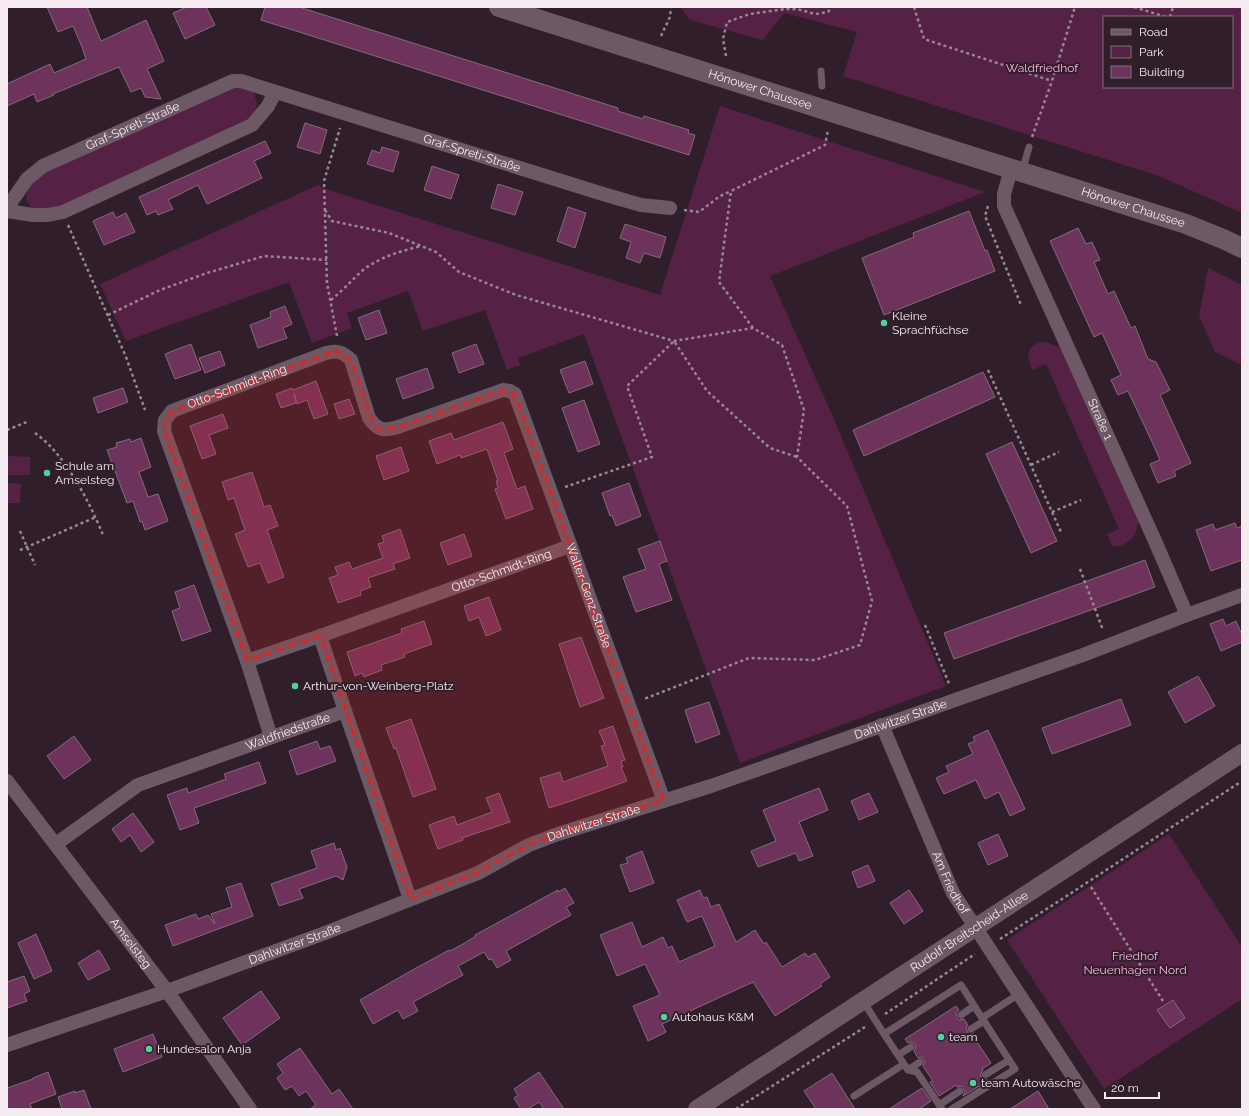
<svg xmlns="http://www.w3.org/2000/svg" width="1249" height="1116" font-family="Raleway,sans-serif">
	<style>
		.green { fill: #552245; fill-rule: evenodd }
		.building { fill: #6e335c; stroke: #816c79 }
		.lines { fill: none; stroke-linecap: round; stroke-linejoin: round }
		.path { stroke: #978891; stroke-width: 2.5; stroke-dasharray: 3 3; stroke-linecap: butt }
		.service { stroke: #6d5965; stroke-width: 7 }
		.minor { stroke: #6d5965; stroke-width: 14 }
		.tertiary { stroke: #6d5965; stroke-width: 18 }
		.secondary { stroke: #6d5965; stroke-width: 20 }
		.marked { fill: #d62828; fill-opacity: 0.2; stroke: #d62828; stroke-width: 3; stroke-dasharray: 8 5; stroke-linejoin: round }
		.poi-dot { fill: #4fd399; stroke: #301f2a; stroke-width: 1.5 }
		.labels { text-anchor: middle; stroke-width: 4; stroke-linejoin: round; paint-order: stroke }
		.park-label { font-size: 12px; fill: #feb4e3; stroke: #301f2a }
		.street-label { font-size: 12px; fill: #f6eaf1; stroke: #301f2a }
		.poi-label { font-size: 12px; fill: #f6eaf1; stroke: #301f2a; text-anchor: start }
	</style>
	<rect width="100%" height="100%" fill="#301f2a"/>
	<path class="green" d="M680 7H1242V213L1159 176 843 76 857 32 784 13 763 40 690 20ZM1104 17H1232V87H1104Z
		M234 86 248 88 254 93 257 104 254 115 246 123 56 209C50 209 39 211 34 209 24 204 25 191 30 184 34 179 41 176 46 172Z
		M720 106 985 192 770 276 833 417 946 686 740 763 584 334 518 358 520 365 507 370 485 310 423 331 408 291 347 313 352 328 312 343 289 282 126 341 100 284 318 185 329 190 660 295Z
		M1208 268 1242 285V365L1215 352 1199 316Z
		M1042 342 1049 343 1061 348 1139 522C1137 527 1136 533 1133 537 1129 543 1118 548 1112 546L1107 534 1119 529 1046 364 1032 370C1027 357 1025 345 1042 342Z
		M8 456 30 457V475H7Z
		M7 483 21 484 20 503H7Z
		M1169 834 1242 947V999L1104 1089 1007 940Z"/>
	<path class="building" d="M47 7H87L101 41 146 20 164 61 147 69 161 99 145 97 141 88 131 92 119 67 53 94 54 95 37 102 34 94 7 106V84L50 64 54 73 86 59 82 47 73 26 58 32Z
		M187 7H206L215 25 185 39 173 13Z
		M265 7H299L618 108V111L643 119 644 116 689 130 688 133 695 135 689 155 261 20Z
		M305 123 327 130 320 154 297 147Z
		M265 141 271 153 254 161 262 178 207 204 198 185 168 200 173 209 158 215 156 211 147 215 139 197Z
		M382 147 399 152 393 172 367 164 372 150 380 153Z
		M432 166 459 175 451 199 424 190Z
		M498 184 523 192 515 215 491 208Z
		M568 207 586 213 575 248 557 241Z
		M969 211 985 251 987 250 995 271 884 315 862 258 914 237 913 233Z
		M113 212 116 218 126 213 135 232 104 245 93 221Z
		M625 224 666 237 660 258 644 253 640 263 626 258 631 242 620 238Z
		M1078 228 1086 244 1092 242 1100 260 1094 262 1108 294 1114 291 1131 328 1135 326 1148 359 1156 362 1170 390 1160 395 1191 463 1174 471 1176 476 1158 483 1150 464 1160 460 1153 444 1128 391 1118 395 1111 380 1121 375 1102 333 1094 337 1050 241Z
		M285 306 292 324 283 328 287 338 258 348 250 325 271 317 270 312Z
		M379 310 387 333 366 340 358 318Z
		M191 344 201 370 175 379 165 354Z
		M476 344 484 364 459 373 452 353Z
		M220 351 225 365 205 373 199 358Z
		M585 361 593 384 569 393 560 370Z
		M427 368 434 388 403 399 396 379Z
		M983 372 995 397 864 456 853 430Z
		M316 381 328 414 314 419 307 400 297 404 294 393 296 403 281 408 276 394 292 388 293 390Z
		M123 388 128 402 98 413 93 398Z
		M349 399 355 414 339 419 334 404Z
		M584 400 600 444 578 452 562 408Z
		M223 414 228 428 209 435 216 454 202 459 190 426Z
		M503 422 513 449 504 453 517 489 525 486 533 509 506 519 495 489 498 488 496 481H498L487 449 461 458 460 455 437 464 429 441 451 433 454 440Z
		M141 438 151 467 139 472 148 497 158 494 168 521 145 530 142 521 140 522 133 501 127 503 107 450 117 447 116 443 130 439 131 442Z
		M1012 442 1057 541 1031 553 986 454Z
		M401 447 409 471 384 480 376 456Z
		M252 472 264 507 270 505 278 526 267 530 284 577 268 583 260 563 248 567 235 534 245 530 234 498 228 500 222 482Z
		M629 483 641 516 616 526 612 515 610 516 602 493Z
		M1235 523 1237 528 1242 526V560L1211 571 1196 530 1213 524 1215 530Z
		M400 529 410 558 393 564 395 569 368 578 371 587 360 591 361 595 338 603 329 578 338 575 335 567 349 562 352 569 383 558 378 544 384 542 382 536Z
		M464 534 472 556 448 565 440 543Z
		M660 541 667 561 659 564 672 600 636 612 623 577 646 569 638 549Z
		M1145 560 1155 587 954 659 944 633Z
		M194 585 211 631 182 641 172 611 180 608 175 592Z
		M489 597 501 630 486 636 479 617 469 621 464 606Z
		M1223 619 1226 626 1236 621 1242 635V642L1221 651 1210 624Z
		M424 621 432 644 404 654 405 657 381 665 382 670 364 677 362 673 355 676 347 652 402 633 401 629Z
		M581 637 604 698 580 707 559 644Z
		M1198 676 1215 706 1185 723 1168 692Z
		M1121 699 1131 725 1052 754 1042 728Z
		M709 702 720 734 696 743 685 710Z
		M411 719 436 789 413 797 396 748 394 749 386 728Z
		M613 726 625 760 621 761 623 767H621L627 781 574 800 549 808 540 778 560 772 563 782 608 766 601 746 605 745 599 731Z
		M988 730 1025 809 1010 816 999 792 985 799 976 780 944 794 936 778 949 772 946 766 973 754 968 744 975 741 973 737Z
		M74 736 91 760 64 779 47 756Z
		M317 741 320 749 330 746 336 761 297 775 289 751Z
		M259 762 266 783 194 808 199 823 180 830 167 795 187 788 188 793 226 779 224 774Z
		M819 788 828 810 799 822 813 856 799 861 796 853 758 867 751 851 776 841 763 810Z
		M499 793 510 822 462 838 463 840 438 849 429 825 454 816 457 825 492 812 486 798Z
		M869 793 878 812 859 820 851 801Z
		M133 813 154 842 141 852 130 835 121 842 112 829Z
		M998 834 1008 856 988 865 978 843Z
		M334 843 336 850 340 848 347 867 343 880 336 876 299 889 303 898 279 906 271 884 317 868 311 851Z
		M642 851 654 883 630 892 620 865 628 863 626 858Z
		M868 865 875 881 858 888 852 872Z
		M241 883 253 916 173 946 165 925 196 914 198 919 208 915 215 924 211 914 232 907 226 888Z
		M565 888 574 903 566 907 571 915 506 951 511 960 497 968 492 959 489 960 484 952 458 966 463 975 413 1002 418 1011 403 1019 398 1010 373 1024 360 1000 409 972 449 950 450 951 463 944 476 936 475 935 558 890V892Z
		M700 890 703 898 707 897 711 907 719 904 736 942 755 930 764 944 766 942 782 967 805 953 808 957 815 953 830 977 820 984 822 986 775 1016 753 982 662 1024 666 1032 648 1041 633 1006 660 995 645 964 617 976 600 935 632 922 642 947 663 937 668 948 672 946 679 962 715 946 702 916 687 922 677 900Z
		M909 890 923 911 904 924 890 903Z
		M36 934 52 971 34 979 18 943Z
		M99 950 110 969 88 980 78 963Z
		M24 976 30 991 24 994 27 1001 7 1008V982Z
		M261 991 280 1018 242 1045 223 1018Z
		M1173 1000 1185 1018 1170 1028 1157 1010Z
		M956 1006 959 1010 956 1013 957 1018 959 1020 964 1019 968 1025 966 1027 967 1031 969 1034 974 1033 977 1038 975 1039 991 1063 982 1069 983 1070 980 1075 982 1079 989 1080 963 1096 965 1091 964 1089 962 1086 957 1087 956 1085 939 1096 930 1082 933 1081 923 1066 925 1062 924 1060 922 1057 918 1058 914 1051 916 1047 915 1044 911 1042 908 1043 905 1039Z
		M153 1034 162 1057 123 1072 114 1049Z
		M300 1048 332 1094 339 1089 353 1109H310L316 1105 306 1091 299 1096 292 1086 285 1090 277 1078 283 1073 277 1064Z
		M48 1072 56 1094 30 1104 32 1109H7V1088L33 1079V1078Z
		M539 1072 564 1109H544L539 1102 528 1109H521L514 1098 518 1095 514 1089Z
		M832 1073 855 1109H816L804 1091Z
		M922 1088 931 1101 919 1109H889Z
		M84 1090 91 1109H62L58 1097 75 1091V1093Z
		M1038 1091 1049 1109H1010Z"/>
	<g class="lines">
		<path class="path" d="M914 7 924 39 1052 81
			M1134 7 1166 17
			M1170 17 1173 7
			M661 36 670 17 671 7
			M726 56 723 39 727 22 750 14 785 9H797L815 14 828 12 832 7
			M1032 137 1052 81 1075 7
			M988 206 985 216 1021 305
			M325 210 332 221 389 233 436 252 459 272 516 295 674 341 753 328 782 345 804 410 797 457 847 506 872 601 860 645 815 660 749 658 644 699
			M684 210 699 212 720 196 731 191
			M68 225 126 357 145 410
			M331 300C342 291 352 280 363 270 380 257 401 251 421 246
			M108 315 160 290 207 273 264 256 327 260
			M753 328 719 282 731 191 825 145 828 130
			M337 336 327 283 324 181 340 128
			M988 370 1061 532
			M7 430 29 421
			M35 433C65 454 89 501 103 535
			M1031 465 1059 452
			M565 487 652 457 627 386 674 341 707 391 770 448 797 457
			M1052 512 1081 500
			M20 531 35 565
			M20 550 96 517
			M1080 569 1103 630
			M925 625 950 686
			M1091 887 1163 1001
			M1000 939 1059 901 1242 781
			M885 1014 975 954
			M736 1109 865 1027"/>
		<path class="service" d="M821 71 822 86
			M1022 172 1029 147
			M863 1001 884 1034 961 985 982 1018 1019 994
			M961 1015 974 1006
			M971 1029 984 1021
			M884 1034 908 1070 917 1072 942 1109
			M898 1055 911 1047
			M908 1070 920 1062
			M985 1075 1009 1060
			M854 1096 904 1064
			M939 1105 960 1091
			M952 1109 1015 1069 982 1018"/>
		<g class="minor">
			<path id="s1" d="M1011 169 1004 194V206L1155 541 1187 615"/>
			<path id="s2" d="M7 208 27 179 43 166 233 81H241L603 194 641 205 670 208"/>
			<path d="M7 211 33 215H48L63 212 252 125 268 106 275 92"/>
			<path d="M320 636 345 711"/>
			<path id="s3" d="M247 661 320 636 570 546"/>
			<path id="s4" d="M882 725 953 893 1094 1109"/>
			<path id="s5" d="M271 737 247 661 164 431 165 420 172 411 326 353C337 350 343 352 351 360L369 418C378 431 384 431 398 427L503 390 510 391 515 394 664 801"/>
			<path id="s6" d="M7 781 167 991 250 1109"/>
			<path id="s7" d="M56 844 138 785 345 711 410 899"/>
			<path id="s8" d="M7 1045 167 991 325 933 478 873 529 845 558 834 711 786 1083 655 1187 615 1242 595"/>
		</g>
		<path class="tertiary" id="s9" d="M697 1109 1076 862 1242 753"/>
		<path class="secondary" id="s10" d="M499 7 1186 224 1223 239 1242 248"/>
	</g>
	<path class="marked" d="M333 351 340 352 351 360 374 424 380 429 398 427 503 390 515 394 664 801 558 834 529 845 478 873 410 899 320 636 247 661 164 431 165 420 172 411Z"/>
	<g class="poi-dot">
		<circle cx="884" cy="323" r="4"/>
		<circle cx="47" cy="473" r="4"/>
		<circle cx="295" cy="686" r="4"/>
		<circle cx="664" cy="1017" r="4"/>
		<circle cx="941" cy="1037" r="4"/>
		<circle cx="149" cy="1049" r="4"/>
		<circle cx="973" cy="1083" r="4"/>
	</g>
	<g class="labels">
		<g class="park-label">
			<text x="1042" y="72">Waldfriedhof</text>
			<text x="1135" y="960">Friedhof<tspan x="1135" dy="14">Neuenhagen Nord</tspan></text>
		</g>
		<g class="street-label">
			<text dy="4" stroke="none"><textPath href="#s10" startOffset="274">Hönower Chaussee</textPath></text>
			<text dy="4" stroke="none"><textPath href="#s2" startOffset="154">Graf-Spreti-Straße</textPath></text>
			<text dy="4" stroke="none"><textPath href="#s2" startOffset="514">Graf-Spreti-Straße</textPath></text>
			<text dy="4" stroke="none"><textPath href="#s10" startOffset="665">Hönower Chaussee</textPath></text>
			<text dy="4" stroke="none"><textPath href="#s5" startOffset="416">Otto-Schmidt-Ring</textPath></text>
			<text dy="4" stroke="none"><textPath href="#s1" startOffset="272">Straße 1</textPath></text>
			<text dy="4" stroke="none"><textPath href="#s3" startOffset="270">Otto-Schmidt-Ring</textPath></text>
			<text dy="4" stroke="none"><textPath href="#s5" startOffset="972">Walter-Genz-Straße</textPath></text>
			<text dy="4" stroke="none"><textPath href="#s8" startOffset="952">Dahlwitzer Straße</textPath></text>
			<text dy="4" stroke="none"><textPath href="#s7" startOffset="260">Waldfriedstraße</textPath></text>
			<text dy="4" stroke="none"><textPath href="#s8" startOffset="628">Dahlwitzer Straße</textPath></text>
			<text dy="4" stroke="none"><textPath href="#s4" startOffset="172">Am Friedhof</textPath></text>
			<text dy="4" stroke="none"><textPath href="#s9" startOffset="325">Rudolf-Breitscheid-Allee</textPath></text>
			<text dy="4" stroke="none"><textPath href="#s6" startOffset="204">Amselsteg</textPath></text>
			<text dy="4" stroke="none"><textPath href="#s8" startOffset="305">Dahlwitzer Straße</textPath></text>
		</g>
		<g class="poi-label">
			<text x="892" y="320">Kleine<tspan x="892" dy="14">Sprachfüchse</tspan></text>
			<text x="55" y="470">Schule am<tspan x="55" dy="14">Amselsteg</tspan></text>
			<text x="303" y="690">Arthur-von-Weinberg-Platz</text>
			<text x="672" y="1021">Autohaus K&amp;M</text>
			<text x="949" y="1041">team</text>
			<text x="157" y="1053">Hundesalon Anja</text>
			<text x="981" y="1087">team Autowäsche</text>
		</g>
	</g>
	<rect width="1249" height="1116" fill="none" stroke="#f6eaf1" stroke-width="16"/>
	<rect x="1103" y="16" width="130" height="72" fill="#301f2a" stroke="#7f707a"/>
	<rect x="1111" y="29" width="20" height="6" fill="#6d5965" stroke="#7f707a"/>
	<text x="1139" y="36" font-size="12" fill="#f6eaf1">Road</text>
	<rect x="1111" y="46" width="20" height="12" fill="#552245" stroke="#7f707a"/>
	<text x="1139" y="56" font-size="12" fill="#f6eaf1">Park</text>
	<rect x="1111" y="66" width="20" height="12" fill="#6e335c" stroke="#7f707a"/>
	<text x="1139" y="76" font-size="12" fill="#f6eaf1">Building</text>
	<path d="M1105 1092v6h54v-6" fill="none" stroke="#f6eaf1" stroke-width="2"/>
	<text x="1111" y="1092" font-size="12" fill="#f6eaf1" stroke="#301f2a" stroke-width="3" paint-order="stroke">20 m</text>
</svg>
